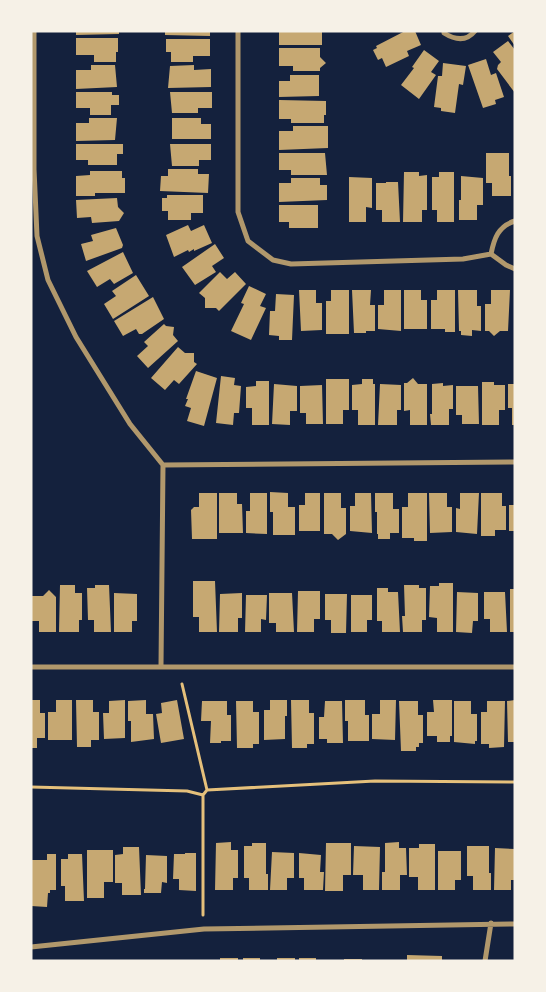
<svg xmlns="http://www.w3.org/2000/svg" width="546" height="992" font-family="Inter,sans-serif">
	<style>
		.building { fill: #c6a872 }
		.lines { fill: none; stroke-linecap: round; stroke-linejoin: round }
		.path { stroke: #e5c07b; stroke-width: 3 }
		.minor { stroke: #b1986c; stroke-width: 5 }
	</style>
	<rect width="100%" height="100%" fill="#14213d"/>
	<path class="building" d="M76 31H119V34L76 35Z
		M165 31H210V36L165 35Z
		M279 31H322V45H279Z
		M405 31H415L421 45 407 51 409 56 386 67 382 58 378 60 373 50 377 48 376 46Z
		M515 31V46L508 36Z
		M76 38H118V52H116V62H94V55H76Z
		M166 39H210V56H193V62H171V52H166Z
		M508 41 515 50V93L497 69 498 65 501 62 493 52Z
		M279 48H320V57L326 63 320 68V71H293V66H279Z
		M424 50 439 61 431 72 436 75 419 99 401 85 414 68 412 67Z
		M486 59 491 75 496 73 504 97 495 100 496 104 483 108 468 65Z
		M443 63 466 66 463 85 459 84 455 113 441 111V108L434 107 438 76H442Z
		M91 65H115L117 87 76 89V70H91Z
		M194 65V70L211 69V87L168 88 170 66Z
		M290 75H319V96L279 97V81H290Z
		M76 92H112V95H119V105H111V115H90V108H76Z
		M170 92H212V108H198V113H172Z
		M279 100 326 101V115H324V123H291V119H279Z
		M89 118H117L115 140 76 141V123H89Z
		M172 118H201V124H211V139H172Z
		M293 126H328V148L279 150V131H293Z
		M76 144H123V154H117V165H88V160H76Z
		M170 144H211V160H199V166H172Z
		M279 153H325L327 175H291V170H279Z
		M486 153H509V176H511V196H492V183H486Z
		M168 169H198V174H209L208 193 160 191 161 176H168Z
		M90 171H122V178H125V193H95V196H76V176L90 175Z
		M404 172H419V176L427 175V210H422V222H403Z
		M439 172H454V222H437V210H432V177H439Z
		M461 176 483 178V205H477V220H459V200H461Z
		M349 177 372 178V208L366 207V222H349Z
		M291 178H320V185H327V200L279 202V183H291Z
		M386 182H398L400 222H382V210H376V183H386Z
		M167 195H203V213H191V220H168V211H162V198H167Z
		M117 198 118 207 124 213 119 221 92 223 91 217 77 218 76 200Z
		M279 205H318V228H289V222H279Z
		M188 225 191 231 204 225 212 243 194 251V249L189 252 188 250 174 257 166 235Z
		M116 228 123 245 122 248 86 261 81 244 93 241 91 235Z
		M215 244 224 258 212 266 216 272 195 285 182 267Z
		M123 252 133 273 114 284 110 279 97 287 87 271Z
		M220 272 227 279 235 272 246 284 219 311 216 308H205V298L199 293Z
		M136 275 149 296 113 319 104 304 116 296 112 291Z
		M249 286 266 294 260 306 266 308 251 340 231 331 244 304 241 303Z
		M299 290H316V303H322V330L301 331Z
		M331 290H349V334H326V301H331Z
		M352 290H371L370 305H375V331H366V333H354Z
		M384 290H401V331L378 329V305H384Z
		M404 290H421V300H427V329H404Z
		M437 290H455V332H445V329H431V300H437Z
		M458 290H477V306H481V331L472 330V336L461 335V331H459Z
		M491 290H510L508 331H500L494 336 489 331H485V304H491Z
		M276 294 294 295 292 340H279V336L269 335 270 311H275Z
		M153 297 164 319 142 334H139L136 329 123 336 114 321Z
		M164 324 166 326 174 327 173 335 178 341 148 368 137 356 148 346 144 342Z
		M178 347 185 353H194V362L197 364 179 384 174 380 165 390 151 378Z
		M196 371 217 378 204 426 187 421 191 408 185 406 188 399H186Z
		M221 376 235 378 234 385 241 386 239 413H234L233 425 216 423Z
		M413 378 418 384H427V425H410V410L404 411V383H407Z
		M326 379H349V410H343V424H326Z
		M362 379H373V384H375V425H358V410H352V385L362 384Z
		M256 381H269V425H252V408H246V387L256 386Z
		M482 382H494V385H505V410H499V425H482Z
		M443 383V386L453 385V409H449V425H431L430 414H432V384Z
		M274 384 297 386V411H290V425L272 424Z
		M380 384 401 385V410H397V425H378Z
		M508 384H515V425H512V408H508Z
		M322 385 323 424H306V413H300V386Z
		M456 386H478L479 424H462V415H456Z
		M270 492 288 493V507H295V535H273V512H270Z
		M199 493H217V539H192L191 510 194 507H199Z
		M219 493H237V504H242L243 533H219Z
		M250 493H267V534L246 533V511H250Z
		M305 493H320V531H299V505H305Z
		M324 493H341V508H346V534L338 540 332 534H324Z
		M355 493H371L372 533 350 531V506H355Z
		M375 493H393V509H399V533H390V539H378V534H377V512H375Z
		M408 493H427V541H414V538H402V507H408Z
		M429 493H447V507H452V532L430 533Z
		M460 493H479L477 534 456 532V508L460 509Z
		M481 493H502V506H506V530H495V536H481Z
		M509 505H515V531H509Z
		M193 581H215L217 632H199V617H193Z
		M439 583H453V632H437V618L429 617 430 586H439Z
		M60 585H75V593H82V620H79V632H59Z
		M95 585H109L111 632H94V620H88L87 588H95Z
		M404 585H419V588H426V620H422V632H403L402 616H405Z
		M377 588H388V592H398L400 632H382V621H377Z
		M510 589H515V632H510Z
		M49 590 56 597V632H39V621H32V596H43Z
		M298 591H320V619H314V632H297Z
		M457 592 478 593V621H473L472 633 456 632Z
		M484 592H505L507 632H490V619H484Z
		M114 593 137 594V621H132V632H114Z
		M242 593V618H238V632H219L220 594Z
		M269 593H292L294 632H276V623H269Z
		M325 594H347L346 633H331V620H325Z
		M246 595H267L266 620 261 619V632H245Z
		M351 595H372V620H367V632H351Z
		M31 700H40V713H45V738H37V748H31Z
		M56 700H72V740H48V712H56Z
		M76 700H93V712H99V740H91V747H77Z
		M125 700V738L104 739 103 713H109V701Z
		M146 700V714H153L154 739 131 742V721H128V701Z
		M177 700 184 739 161 743 156 714 162 713 161 703Z
		M270 700H287V716H285V739L264 740V710H270Z
		M291 700H309V713H314V744H307V748H292Z
		M345 700H365V715H369V741H348V721H345Z
		M380 700H396L395 740 372 739V714H380Z
		M433 700H452V736H450V742H437V736H427V712H434Z
		M515 700V742H508L507 701Z
		M202 701H227V715H231V741H221V743H210L211 721H201Z
		M236 701H253V712H259V744H253V748H237Z
		M325 701H342L343 743H327V739H319V717H324Z
		M399 701H418V715H423V743H419V747H416V751H401Z
		M454 701H471V714H477V741H475V744L454 742Z
		M487 701H505L504 747 489 748V744H481V712H487Z
		M231 842V850H238V878H233V890H215L216 843Z
		M399 842V848H406L407 875H400V890H382V872H385V843Z
		M252 843H266V874H268V890H249V878H244V846H252Z
		M326 843H351V875H343V891H325Z
		M419 844H435V890H418V877H409V848H419Z
		M354 846 380 847 379 890H363V875H353Z
		M467 846H489V873H491V890H473V876H467Z
		M123 847H139L141 895H122V883H115V855L123 854Z
		M495 848 515 849V880H511V890H494Z
		M87 850H113V882H104V898H87Z
		M438 851H461V880H455V890H438Z
		M272 852 294 853V878H287V890H270Z
		M185 853H196V891L179 890V879H173L174 854H185Z
		M299 853 321 855 320 872H324L323 890H304V878H299Z
		M47 854H56V890H50V893H48L47 907 31 906V860H47Z
		M68 854H82L84 901H65V886H61V859H68Z
		M146 855 167 856V883L162 882 161 893H144V889H145Z
		M407 955 442 956V961H407Z
		M220 958H238V961H220Z
		M243 958H260V961H243Z
		M277 958H295V961H277Z
		M299 958H316V961H299Z
		M344 959H362V961H344Z"/>
	<g class="lines">
		<path class="path" d="M182 684 207 790
			M31 787 187 791 203 795 207 790 375 781 515 782
			M203 795V915"/>
		<path class="minor" d="M34 31V169L37 236 48 280 76 337 130 424 163 465 161 666
			M238 31V212L248 241 273 260 291 264 463 259 491 254
			M444 31V33C455 40 466 42 475 31
			M515 221C498 226 494 239 491 254L506 265 515 269
			M163 465 515 462
			M31 667H515
			M31 947 204 929 515 924
			M485 961 491 923"/>
	</g>
	<rect width="546" height="992" fill="none" stroke="#f6f1e7" stroke-width="65"/>
</svg>
